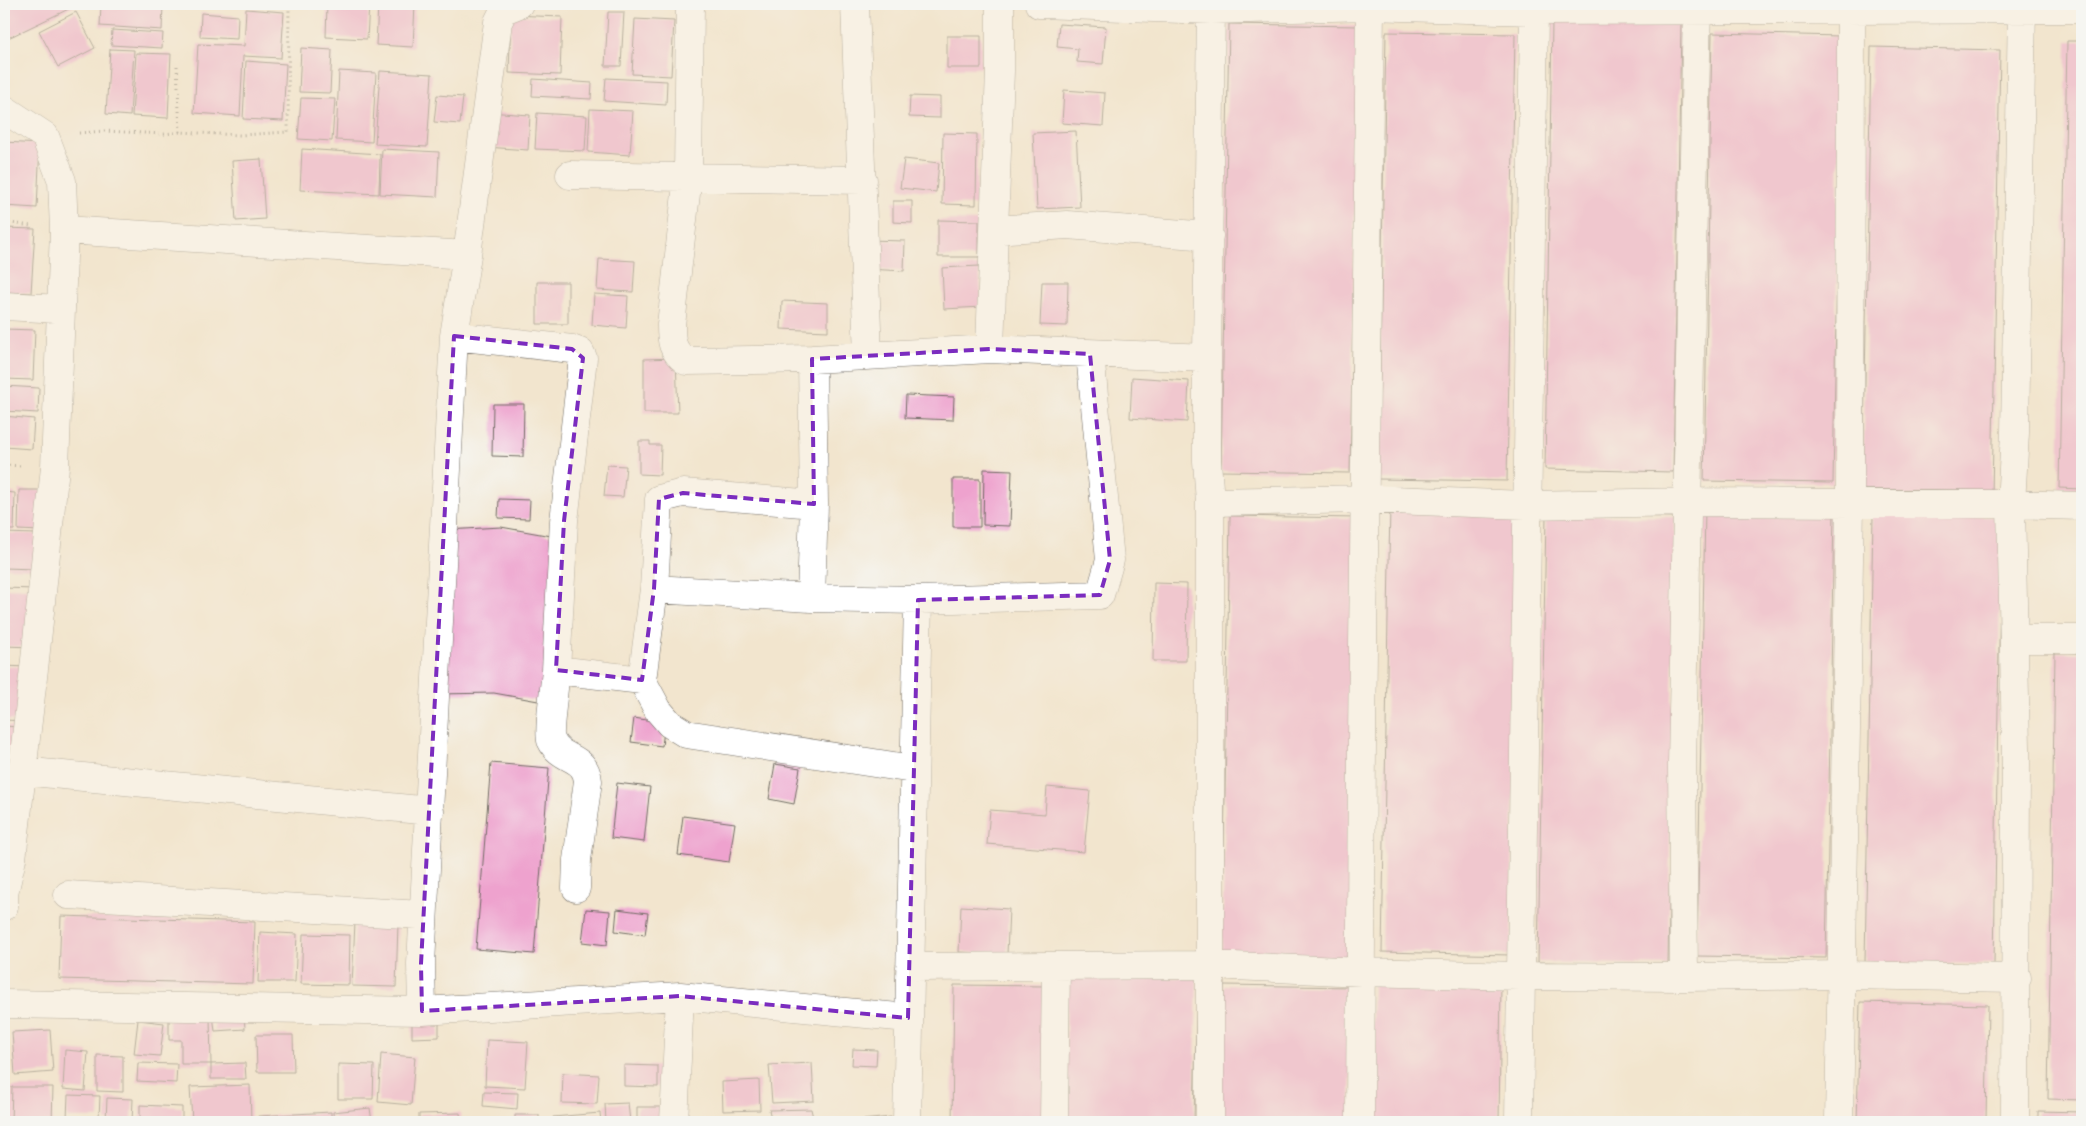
<svg xmlns="http://www.w3.org/2000/svg" width="2086" height="1126" font-family="'Patrick Hand',sans-serif">
	<style>
		.building { fill: #eea2ce }
		.lines { fill: none; stroke-linecap: round; stroke-linejoin: round }
		.minor-casing { stroke: #716c64; stroke-width: 29 }
		.path { stroke: #716c64; stroke-width: 3; stroke-dasharray: 1 4; stroke-linecap: butt }
		.minor { stroke: #fff; stroke-width: 28 }
		.marked { fill: none; stroke: #7b2cbf; stroke-width: 4; stroke-dasharray: 10 6; stroke-linejoin: round }
	</style>
	<rect width="100%" height="100%" fill="#f6f6f2"/>
	<filter id="ink" filterUnits="userSpaceOnUse"><feTurbulence type="fractalNoise" baseFrequency=".02" numOctaves="2"/><feDisplacementMap in="SourceGraphic" scale="10" xChannelSelector="R" yChannelSelector="G"/><feConvolveMatrix kernelMatrix="1 2 1 2 8 2 1 2 1" color-interpolation-filters="sRGB"/></filter>
	<filter id="wash" filterUnits="userSpaceOnUse"><feTurbulence type="fractalNoise" baseFrequency=".0096" numOctaves="4" result="noise"/><feDisplacementMap in="SourceGraphic" scale="20" xChannelSelector="R" yChannelSelector="G"/><feGaussianBlur stdDeviation="1.12" result="paint"/><feColorMatrix in="noise" values="0 0 0 0 0 0 0 0 0 0 0 0 0 0 0 0 0 1.4 0 .05"/><feComposite in="paint" operator="in"/></filter>
	<g filter="url(#wash)">
		<rect width="100%" height="100%" fill="#f2e5ce"/>
		<g id="blocks">
			<path class="building" d="M4 4H79L4 40Z
				M101 4H163L162 30 100 26Z
				M327 4H369L367 39 326 37Z
				M378 4H415L413 47 376 45Z
				M246 9 284 12 281 58 243 56 240 116 194 113 198 44 244 46Z
				M76 12 95 48 58 67 39 31Z
				M608 12H624L621 66H605Z
				M201 13 238 16 237 39 200 37Z
				M511 15 562 17 560 75 509 73Z
				M635 19 674 21 671 76 632 74Z
				M1552 22 1681 24 1673 472 1545 469Z
				M1059 24 1106 27 1103 64 1077 62 1078 49 1057 47Z
				M1229 24 1358 26 1350 473 1221 471Z
				M112 30 163 33 162 48 111 45Z
				M1386 32 1515 34 1507 481 1378 479Z
				M1712 33 1841 36 1833 483 1704 481Z
				M947 36H981V68H947Z
				M2067 41H2082V489L2059 488Z
				M1871 47 2000 50 1992 497 1863 495Z
				M301 48 332 50 330 93 299 92Z
				M110 49 134 50 130 116 106 114Z
				M136 53 171 54 168 118 132 116Z
				M246 61 286 64 283 121 243 119Z
				M339 71 376 73 372 142 336 140Z
				M380 71 432 74 427 147 375 144Z
				M606 78 667 81 666 105 604 101Z
				M533 79 592 83 591 99 532 96Z
				M1064 90 1105 93 1103 126 1062 123Z
				M437 95 463 97 460 124 434 122Z
				M910 96 940 97V118L909 117Z
				M301 98 335 99 332 141 298 139Z
				M590 109 633 111 630 155 588 152Z
				M488 112 530 115 528 150 486 147Z
				M537 113 587 116 585 151 535 149Z
				M1076 131 1080 207 1037 209 1033 133Z
				M943 133 977 134 976 205 942 204Z
				M4 142 40 144 37 208 4 206Z
				M302 149 380 154 379 194 300 190Z
				M382 149 439 152 437 197 380 194Z
				M261 159 265 219 236 221 232 161Z
				M904 159 939 163 936 192 900 188Z
				M893 201H912V223L893 222Z
				M938 220 979 221V257H938Z
				M4 228 35 229 31 293 4 292Z
				M868 240 905 241 904 271 867 269Z
				M599 259 635 261 633 292 597 290Z
				M979 266 982 307 944 309 942 268Z
				M537 282H568V324H537Z
				M1042 282H1068L1067 326 1040 325Z
				M594 294 628 296 626 328 592 325Z
				M782 301 828 303V331L781 329Z
				M4 329 35 330 33 380 4 379Z
				M676 358 678 413H644V359Z
				M1132 377 1189 381 1187 422 1130 418Z
				M4 386 39 388 38 413 4 411Z
				M906 395 954 397 953 420 905 418Z
				M493 404H524L523 457 492 456Z
				M4 416 34 419 32 449 4 447Z
				M639 441H650V445H661L660 475 639 474Z
				M607 465 626 466 623 497 604 496Z
				M984 469 1012 470 1010 526 983 525Z
				M953 479H980V527H953Z
				M19 490H43L41 531 18 530Z
				M4 492 15 493 14 530H4Z
				M499 499 530 500 529 519 498 518Z
				M1390 505 1518 508 1511 955 1382 952Z
				M1705 508 1834 510 1826 958 1697 956Z
				M1546 515 1675 517 1668 965 1538 962Z
				M1873 515 2001 517 1994 964 1865 962Z
				M1230 516 1359 518 1352 966 1222 964Z
				M501 527 557 537 549 703 494 693 439 694 447 530Z
				M4 533 36 534 35 569 4 568Z
				M1154 583 1187 584 1186 661H1153Z
				M4 588 34 589 32 647 4 646Z
				M2055 652 2082 653V1100L2048 1099Z
				M4 666 28 667 26 721 4 720Z
				M634 718 665 723 662 746 631 742Z
				M4 726 18 727 15 790H4Z
				M491 763 549 768 534 954 476 949Z
				M775 764 800 768 794 804 769 799Z
				M617 783 650 787 644 842 611 838Z
				M1047 787 1090 791 1084 852 987 844 990 810 1045 814Z
				M683 816 735 823 729 862 678 855Z
				M961 906 1009 909 1007 954 959 952Z
				M586 909 610 911 607 945 582 942Z
				M617 909 648 913 645 935 615 931Z
				M61 916 255 922 253 984 59 979Z
				M355 922 398 923 396 987 352 986Z
				M260 932 297 934 295 982H258Z
				M303 934 350 935 349 985 301 984Z
				M1067 976 1197 978 1194 1122H1065Z
				M1373 981 1501 984 1499 1122H1370Z
				M954 985 1046 986 1049 1122H952Z
				M1224 985 1352 987 1350 1122H1221Z
				M1860 1002 1988 1005 1986 1122H1857Z
				M244 1013 245 1029 215 1031 213 1015Z
				M210 1017 211 1064H181V1040H169V1019Z
				M412 1019H439V1037L412 1038Z
				M138 1020 164 1023 160 1056 134 1054Z
				M50 1030 53 1072 15 1075 12 1032Z
				M256 1035H293L294 1072H257Z
				M487 1040 528 1042 525 1088 485 1086Z
				M853 1049 877 1050 876 1066 852 1065Z
				M65 1050 88 1052 85 1091 63 1089Z
				M381 1054 415 1057 411 1105 378 1102Z
				M97 1055 123 1056V1092L97 1091Z
				M138 1063 177 1064 176 1083 137 1081Z
				M245 1063 246 1079H211V1064Z
				M812 1063 814 1101 772 1103 769 1065Z
				M338 1064 374 1065 373 1099H338Z
				M624 1065 658 1066V1087L624 1086Z
				M563 1073 599 1075 597 1104 562 1103Z
				M759 1080 760 1110 723 1111 722 1082Z
				M250 1085 251 1122H192L190 1087Z
				M12 1087H53L52 1122H11Z
				M484 1092 518 1093 517 1109 483 1106Z
				M68 1095 100 1096 99 1118H67Z
				M107 1098 133 1099 132 1122 106 1121Z
				M628 1103 630 1122H606L605 1104Z
				M140 1105 182 1107V1122H140Z
				M637 1107H669V1122H637Z
				M370 1108 372 1122H334L333 1112Z
				M811 1109 814 1122H772L769 1110Z
				M2038 1111 2082 1112V1122H2038Z
				M331 1112V1122H258V1116Z
				M460 1113 461 1122H419V1114Z
				M600 1113 601 1122H553V1117Z
				M515 1115H539V1122H515Z
				M891 1117V1122H853L852 1121Z"/>
		</g>
	</g>
	<g filter="url(#ink)">
		<use href="#blocks" fill-opacity="0" stroke="#716c64" stroke-width="1"/>
		<g class="lines">
			<g class="minor-casing">
				<path id="minor" d="M690 4 688 176 671 325C671 341 672 351 686 361L812 359 990 349 1207 358
					M855 4 868 356
					M1039 4 1211 10 1370 6 1534 11 2082 9
					M4 109 45 136 62 181 64 230 55 467 35 660 12 859 4 893V906
					M570 175 863 180
					M994 230 1000 71V4
					M467 255 498 22 504 10 519 4
					M4 306 61 309
					M454 336 572 349 580 352 583 358 564 521 556 670 642 680
					M990 349 994 230 1067 225 1209 236
					M1210 502 1365 499 1526 505 1688 502 2011 504 2082 506
					M814 504 683 493 659 499 654 589 642 680 658 710 670 724 686 734 913 769
					M654 589 811 598 918 600 1100 595 1110 560 1090 354
					M811 598 814 504 812 359
					M2014 639H2082
					M556 670C555 683 548 732 551 740 561 762 585 754 588 781L577 860 576 888
					M22 771 430 811
					M68 895 423 915
					M910 967 1211 965 1362 972 1520 976 1684 977 1842 975 2017 978
					M1684 977 1682 765 1697 4
					M4 1004 422 1011 421 964 454 336 467 255 64 230
					M422 1011 680 996 908 1018
					M674 1122 680 996
					M907 1122 918 600
					M1054 1122 1056 966
					M1210 1122V502L1207 461V358L1211 4
					M1360 1122 1362 740 1370 6
					M1519 1122 1534 11
					M1839 1122 1850 504 1851 10
					M2015 1122 2016 748 2011 504 2015 433 2022 4"/>
			</g>
			<path class="path" d="M177 66 180 132
				M79 133 104 131 164 134 180 132 241 135 288 132 289 4
				M4 222 31 226
				M4 465 22 466"/>
			<use href="#minor" class="minor"/>
		</g>
	</g>
	<path d="M0 0H2086V1126H0ZM454 336 572 349 583 358 564 521 556 670 642 680 654 589 659 499 683 493 814 504 812 359 990 349 1090 354 1110 560 1100 595 918 600 908 1018 680 996 422 1011 421 964Z" fill="#f2e5ce" fill-opacity=".55" fill-rule="evenodd"/>
	<path class="marked" d="M454 336 572 349 583 358 564 521 556 670 642 680 654 589 659 499 683 493 814 504 812 359 990 349 1090 354 1110 560 1100 595 918 600 908 1018 680 996 422 1011 421 964Z"/>
	<rect width="2086" height="1126" fill="none" stroke="#f6f6f2" stroke-width="20"/>
</svg>
